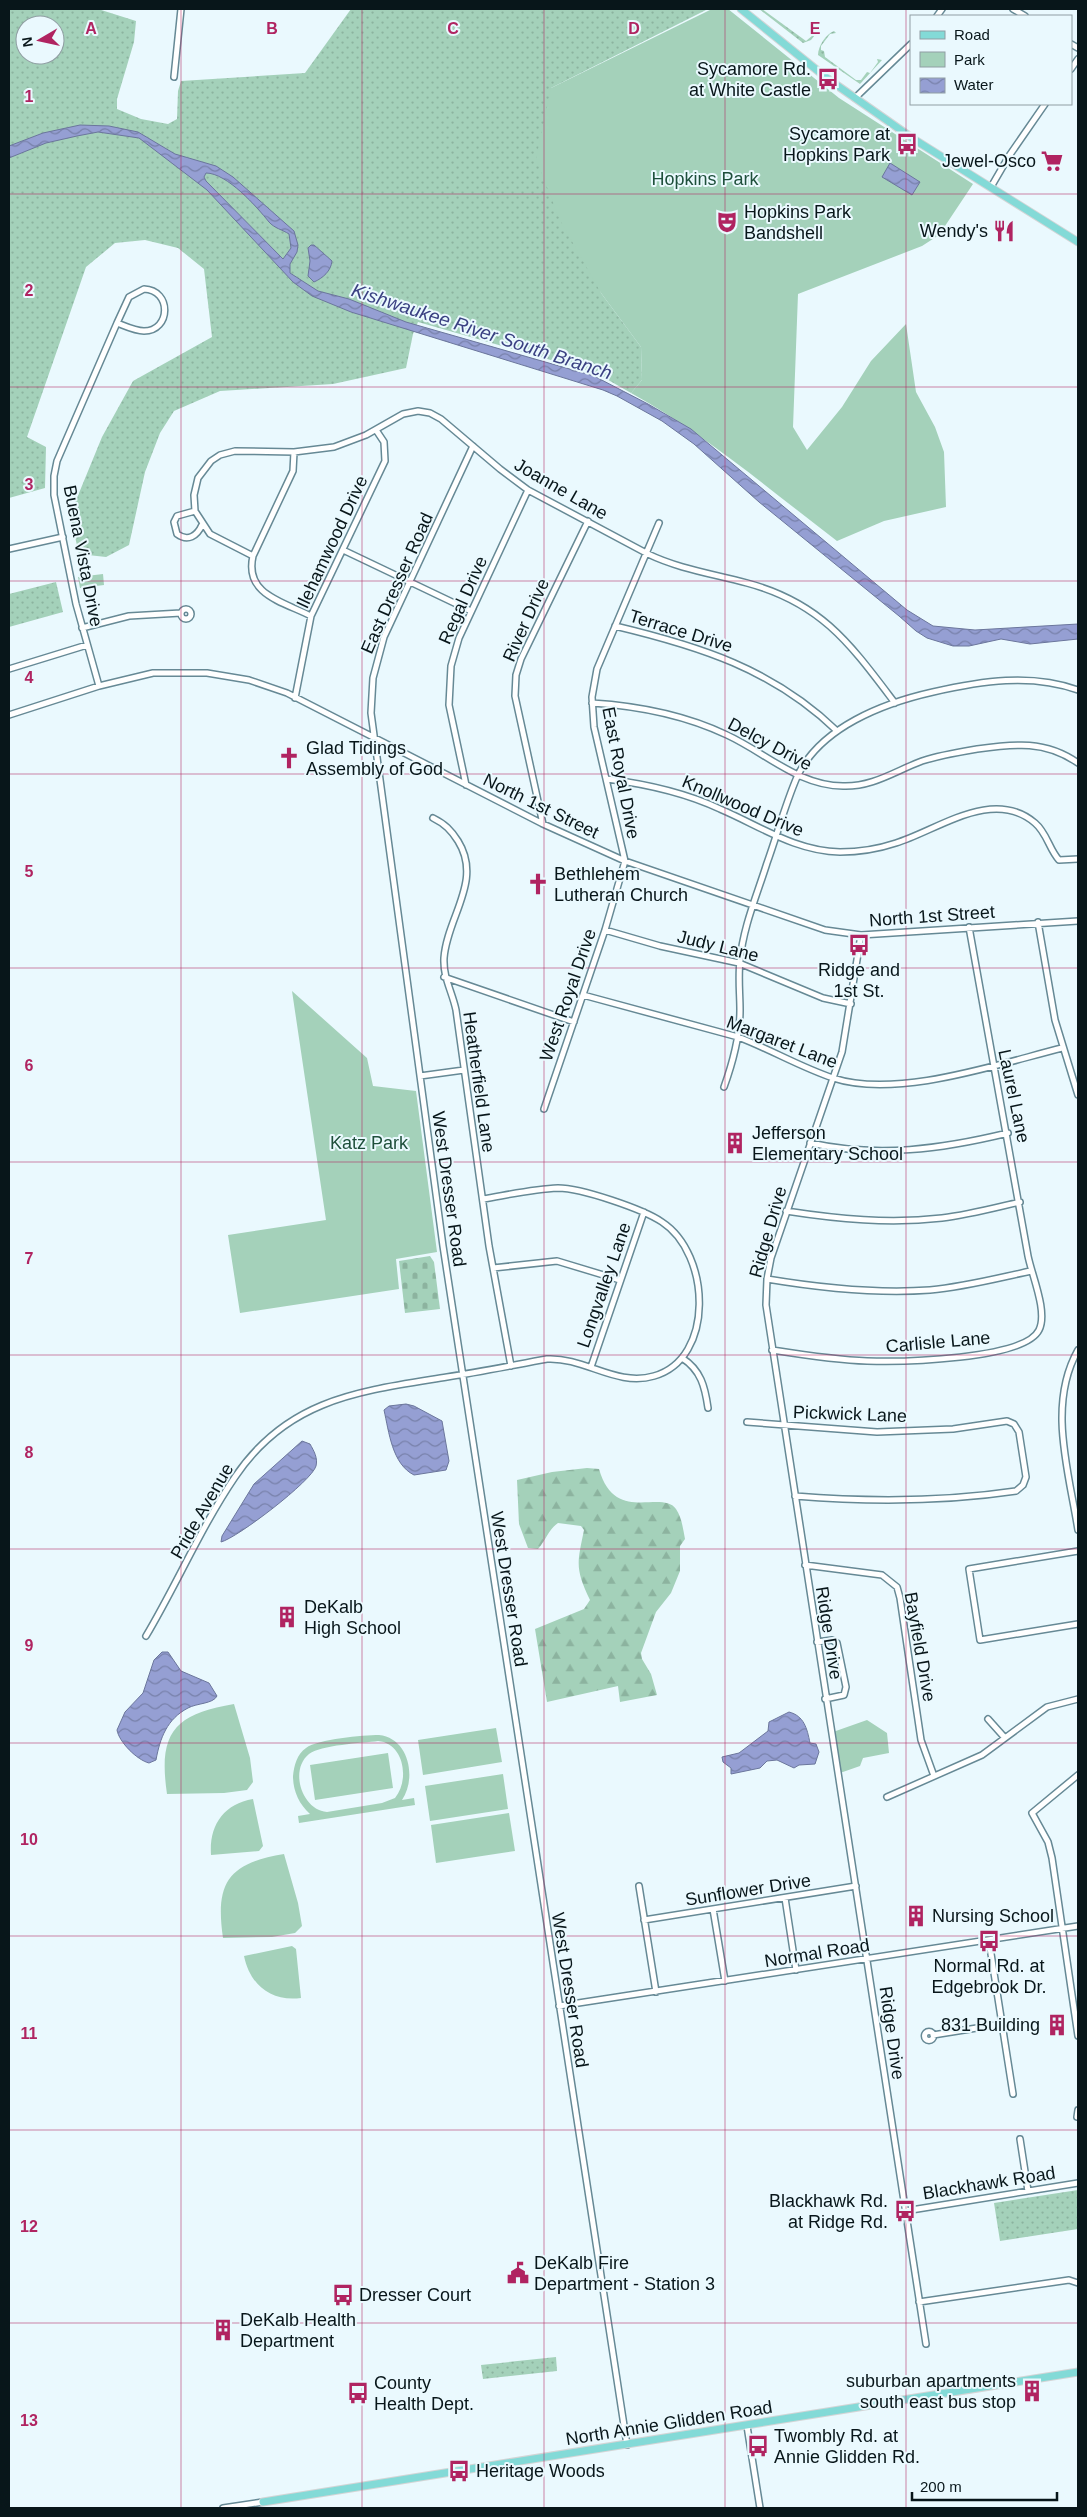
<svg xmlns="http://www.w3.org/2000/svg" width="1087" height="2517" font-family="Helvetica,sans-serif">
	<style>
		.grass { fill: url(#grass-dots); fill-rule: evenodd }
		.forest { fill: url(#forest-firs) }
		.cemetery { fill: url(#cemetery-stones) }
		.park { fill: #a4d1ba; fill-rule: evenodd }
		.water { fill: url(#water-waves); stroke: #6b769c; fill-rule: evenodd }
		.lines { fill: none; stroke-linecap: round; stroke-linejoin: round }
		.minor-casing { stroke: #668995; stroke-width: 8 }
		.major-casing { stroke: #d3d5d6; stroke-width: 9 }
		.minor { stroke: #fff; stroke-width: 5 }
		.major { stroke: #83dad7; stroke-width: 7 }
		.grid { fill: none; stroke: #b02461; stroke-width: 1; stroke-opacity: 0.55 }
		.labels { text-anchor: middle; stroke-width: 4; stroke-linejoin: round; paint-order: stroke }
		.poi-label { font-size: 18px; fill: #08161a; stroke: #eaf9fe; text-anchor: start }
		.park-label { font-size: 18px; fill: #1e4f3b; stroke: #eaf9fe }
		.street-label { font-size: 18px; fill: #08161a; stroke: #eaf9fe }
		.water-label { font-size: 19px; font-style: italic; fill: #3a4182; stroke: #eaf9fe }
		.grid-label { font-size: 16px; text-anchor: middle; font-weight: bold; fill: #b02461; stroke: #eaf9fe; stroke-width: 4; stroke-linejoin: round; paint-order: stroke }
	</style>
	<defs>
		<pattern id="grass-dots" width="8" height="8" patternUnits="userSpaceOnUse" patternTransform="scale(1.25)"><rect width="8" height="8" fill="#a4d1ba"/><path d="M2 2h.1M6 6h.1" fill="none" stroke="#8cb39f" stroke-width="1.8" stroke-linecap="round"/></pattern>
		<pattern id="forest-firs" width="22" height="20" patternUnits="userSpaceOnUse" patternTransform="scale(1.25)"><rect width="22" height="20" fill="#a4d1ba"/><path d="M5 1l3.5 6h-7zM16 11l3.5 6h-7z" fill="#8cb39f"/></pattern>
		<pattern id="cemetery-stones" width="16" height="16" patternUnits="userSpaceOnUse" patternTransform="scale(1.25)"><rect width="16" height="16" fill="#a4d1ba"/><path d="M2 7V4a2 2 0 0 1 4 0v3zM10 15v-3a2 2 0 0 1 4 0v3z" fill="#8cb39f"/></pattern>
		<pattern id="water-waves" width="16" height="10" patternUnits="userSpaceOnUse" patternTransform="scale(1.25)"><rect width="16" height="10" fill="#959fd3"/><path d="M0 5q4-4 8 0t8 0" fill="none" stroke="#7881aa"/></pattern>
	</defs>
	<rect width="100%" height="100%" fill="#eaf9fe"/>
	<path class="grass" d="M9 9H98L136 21 134 42 117 99V109L141 119 168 124 177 119 178 91 181 81 305 73 351 9H704L706 10 551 88 601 293 641 347 642 380 631 393 596 373 418 322 413 334 406 368 333 384 220 391 174 411 160 433 145 472 129 545 106 557 79 554 70 515 102 437 133 381 212 337 204 269 178 248 145 240 115 243 86 267 27 437 46 447 45 488 9 498ZM25 25H55V55H25Z
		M759 9H762L806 41 819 30 811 40 803 43Z
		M834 31 836 33 830 34 821 46V50L824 51 825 57 856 80H861L867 72 870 73 878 62 877 59 882 60 860 84 818 55C818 46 826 34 834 31Z
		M56 582 63 612 9 627V594Z
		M1078 2190V2229L1000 2241 994 2203Z
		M556 2357 557 2371 483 2379 481 2365Z"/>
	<path class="forest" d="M587 1468 599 1469C615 1525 661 1489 676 1509 682 1518 683 1529 685 1539L680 1546V1571L671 1593 656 1612 641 1653 642 1659 651 1674 657 1695 620 1702 618 1686 547 1702 535 1629 584 1609 590 1600C575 1568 577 1564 584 1530L581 1526 558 1523C549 1529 546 1540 538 1549L528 1548 519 1524 517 1480 552 1472Z"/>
	<path class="cemetery" d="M430 1256 434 1262 440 1309 405 1313 399 1261Z"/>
	<path class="park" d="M712 9H728L839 98 973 184 939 235 922 246 798 294 793 427 807 450 842 407 871 361 906 324 916 392 935 427 944 452 946 507 884 521 837 541C770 490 705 434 631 393L642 380 641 347 601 293 560 220 536 159 551 88Z
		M103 574 104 585 80 588 78 577Z
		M292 991 367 1058 373 1086 416 1091 437 1252 396 1259 399 1289 240 1313 228 1235 326 1220Z
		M234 1704 250 1758 253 1782 247 1790 224 1793 167 1794C158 1733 174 1714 234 1704Z
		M867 1720 887 1733 889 1753 863 1758 860 1766 840 1773 833 1732Z
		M496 1728 502 1762 423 1775 418 1740Z
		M379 1735C409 1738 417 1778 402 1800L414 1798 415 1805 299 1823 298 1816 310 1814C299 1804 293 1791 293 1776 294 1766 297 1754 306 1748 318 1739 363 1735 379 1735ZM378 1741C404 1743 410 1780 395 1798L382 1803 327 1812C302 1810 289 1770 309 1754 320 1745 363 1743 378 1741Z
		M388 1753 393 1788 315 1800 310 1765Z
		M503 1774 508 1809 430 1821 425 1786Z
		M253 1799 263 1846 259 1851 211 1855C209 1826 223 1804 253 1799Z
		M509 1813 515 1851 436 1863 431 1825Z
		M284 1854 298 1903 302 1926 295 1933 272 1937 223 1938C215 1883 228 1863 284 1854Z
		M292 1946 296 1949 301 1998C271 2002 250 1985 244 1956Z"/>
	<path class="water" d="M80 125 109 126 138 132 175 154 216 166 233 177 294 231 298 245 297 252 290 264V273L318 291 349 299 406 322 594 376 648 404 691 429 907 610 933 626 975 630 1078 624V639L1030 644 1001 639 969 646H953L927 638 916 631 899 616 759 502 694 444 662 421 617 396 603 390 351 312 312 296 293 282 207 190 139 138 98 132 77 136 46 143 9 158V146L43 133ZM206 173C227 173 257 207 269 222 274 228 283 230 289 234L291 248 283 259 206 181 204 177Z
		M890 163 920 182 912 195 882 177Z
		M311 245H314L332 261C331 271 323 278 314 282L308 276 310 261 308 248Z
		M406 1404 414 1406 442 1421 449 1461 446 1470 414 1475C392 1464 389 1432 384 1410L389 1406Z
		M302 1441 310 1444C314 1451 318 1458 316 1466 312 1481 237 1538 221 1542L222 1536 254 1484Z
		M162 1652H168L181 1671 209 1683 217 1696C213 1704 197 1703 188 1708 167 1719 160 1738 156 1760L149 1763C137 1760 119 1742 117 1730L125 1712 143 1693 154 1660Z
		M789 1712C804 1716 807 1728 810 1743L816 1744 819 1752 815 1764 799 1765 794 1768 777 1760 767 1761 760 1768 731 1774V1768L723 1762 722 1757 739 1753 768 1731 769 1722Z"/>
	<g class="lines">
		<g class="minor-casing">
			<path id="minor" d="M1013 9 1025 16
				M937 16 942 9
				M1071 44 1078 48
				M1071 69 1078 59
				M174 77 181 9
				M855 98 911 44
				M991 187 1009 156 1045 104
				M144 289C172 290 171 331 144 331 135 331 125 326 117 323L129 297Z
				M473 446 384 637 373 678 371 713 443 1246 627 2445
				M294 452 293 471 253 556C244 595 284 602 311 616
				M195 511 177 516 174 522 177 534C188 542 197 536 202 525
				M9 549 63 537
				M343 550 471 611
				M253 556 210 534 195 511 194 495 198 478 211 461 220 455 235 451 294 452 334 447 366 435 403 414 418 411 430 413 441 419 500 469 528 490 648 554C679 569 714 574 747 583 822 603 851 645 895 703
				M181 614a5 5 0 1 1 10 0a5 5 0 1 1-10 0Z
				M615 626C699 646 773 669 837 731
				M82 628 129 616 181 613
				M9 669 87 645
				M99 686 76 604 54 495V476L57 461 117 323
				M295 698 311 616 385 461 384 442 376 430
				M592 703C639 706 685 715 727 735 766 753 799 786 843 786 873 787 895 771 922 761 940 755 959 752 977 749 1015 744 1045 740 1078 763
				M9 715 99 686 153 673H207L249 680 287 693 543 824 625 861 825 930 861 935 1078 921
				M607 779C646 784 684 792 720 809 760 826 795 851 840 852 859 852 878 849 896 843 938 830 993 787 1035 823 1047 833 1049 849 1059 860L1078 859
				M466 785 449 705 451 666 459 638 528 490
				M433 818C445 824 451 830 458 841 483 881 447 917 444 958 443 978 452 991 456 1010L489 1246 511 1366
				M543 824 515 696 516 675 521 659 588 521
				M1038 922 1055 1020 1078 1095
				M605 930 660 946 739 963 823 998 851 1004
				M861 935 842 1052 771 1258 767 1279 766 1305 926 2344
				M444 977 574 1022
				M583 995 738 1037C770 1049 800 1067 833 1078 897 1099 998 1064 1062 1048
				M420 1076 464 1070
				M724 1087C733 1062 740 1036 740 1010 740 994 738 977 740 961 743 927 757 895 767 863 777 835 785 805 797 777 820 727 884 703 933 692 981 681 1031 673 1078 690
				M544 1109 605 930 625 861 594 727 592 697 597 669 659 523
				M810 1143C878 1158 942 1149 1008 1133
				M786 1211C838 1219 889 1224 942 1218 968 1215 994 1208 1020 1202
				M493 1268 557 1261 620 1280
				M767 1279C821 1288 875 1294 930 1290 964 1287 998 1278 1031 1271
				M772 1350C804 1355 835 1360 867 1361 900 1362 1024 1360 1039 1330 1048 1312 1032 1276 1028 1256L969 927
				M1078 1350C1047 1405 1069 1472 1078 1530
				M682 1358C701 1370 705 1387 708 1408
				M591 1367 644 1212
				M747 1422 877 1432 953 1429 1007 1421 1014 1424 1019 1432 1026 1477 1023 1485 1016 1491C942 1502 870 1502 795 1496
				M1078 1551 969 1569 980 1640 1078 1624
				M805 1565 882 1575 897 1587 900 1598 921 1740 934 1776
				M146 1636C177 1584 201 1527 235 1477 288 1398 361 1391 447 1377 480 1372 514 1365 547 1359 585 1357 616 1387 654 1376 715 1359 711 1254 662 1222 643 1209 581 1188 558 1188 533 1189 507 1195 483 1199
				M817 1642 832 1640 837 1643 846 1687 844 1695 825 1699
				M988 1719 1005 1738
				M1078 1775 1032 1813 1048 1842 1052 1858 1078 2036
				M887 1797 982 1755 1047 1707 1078 1699
				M639 1886 656 1992
				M785 1898 796 1970
				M713 1909 725 1981
				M644 1920 856 1886
				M989 1941 1013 2094
				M559 2006 1078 1926
				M924.5 2036a4.5 4.5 0 1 1 9 0a4.5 4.5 0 1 1-9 0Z
				M933 2035 1002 2024
				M1077 2117 1078 2110
				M1020 2139 1028 2191
				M905 2211 1078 2183
				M919 2302 1069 2280 1078 2283
				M747 2426 760 2508
				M223 2508 263 2502"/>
		</g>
		<g class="major-casing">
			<path id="major" d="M741 9 828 79 915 140 1078 242
				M263 2502 1078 2372"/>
		</g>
		<use href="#minor" class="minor"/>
		<use href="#major" class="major"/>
	</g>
	<path class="grid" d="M181 9V2508M362 9V2508M544 9V2508M725 9V2508M906 9V2508M9 194H1078M9 387H1078M9 581H1078M9 774H1078M9 968H1078M9 1162H1078M9 1355H1078M9 1549H1078M9 1743H1078M9 1936H1078M9 2130H1078M9 2323H1078"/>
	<defs>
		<g id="bus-bare" transform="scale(1.725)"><path d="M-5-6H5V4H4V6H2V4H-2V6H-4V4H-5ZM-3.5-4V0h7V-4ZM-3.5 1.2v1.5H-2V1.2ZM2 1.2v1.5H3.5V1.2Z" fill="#b02461" stroke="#eaf9fe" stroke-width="2.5" paint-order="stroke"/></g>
		<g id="supermarket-bare" transform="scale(1.725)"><path d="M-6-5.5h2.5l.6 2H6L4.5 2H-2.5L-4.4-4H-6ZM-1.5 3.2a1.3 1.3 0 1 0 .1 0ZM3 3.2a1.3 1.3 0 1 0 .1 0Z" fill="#b02461" stroke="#eaf9fe" stroke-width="2.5" paint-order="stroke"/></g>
		<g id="theatre-bare" transform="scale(1.725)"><path d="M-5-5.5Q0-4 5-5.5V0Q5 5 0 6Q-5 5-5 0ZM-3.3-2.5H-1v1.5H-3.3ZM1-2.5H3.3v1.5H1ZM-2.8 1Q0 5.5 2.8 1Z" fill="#b02461" stroke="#eaf9fe" stroke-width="2.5" paint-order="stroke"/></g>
		<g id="restaurant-bare" transform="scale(1.725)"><path d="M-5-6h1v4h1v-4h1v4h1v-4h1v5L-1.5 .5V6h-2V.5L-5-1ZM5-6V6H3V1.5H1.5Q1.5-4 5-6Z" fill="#b02461" stroke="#eaf9fe" stroke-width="2.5" paint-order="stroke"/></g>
		<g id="church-bare" transform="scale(1.725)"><path d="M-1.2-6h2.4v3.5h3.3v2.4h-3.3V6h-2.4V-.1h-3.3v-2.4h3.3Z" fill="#b02461" stroke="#eaf9fe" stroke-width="2.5" paint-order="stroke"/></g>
		<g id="building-bare" transform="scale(1.725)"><path d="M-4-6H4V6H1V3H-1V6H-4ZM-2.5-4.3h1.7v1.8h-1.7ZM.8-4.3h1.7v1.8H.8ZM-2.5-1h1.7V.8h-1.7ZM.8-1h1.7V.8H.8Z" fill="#b02461" stroke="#eaf9fe" stroke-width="2.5" paint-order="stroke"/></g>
		<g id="civic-bare" transform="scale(1.725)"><path d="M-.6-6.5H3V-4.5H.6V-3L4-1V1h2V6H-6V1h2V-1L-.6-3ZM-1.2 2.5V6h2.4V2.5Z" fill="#b02461" stroke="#eaf9fe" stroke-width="2.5" paint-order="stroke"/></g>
	</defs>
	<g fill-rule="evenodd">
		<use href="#bus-bare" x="828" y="79"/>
		<use href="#bus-bare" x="907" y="144"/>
		<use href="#supermarket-bare" x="1052" y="161"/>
		<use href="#theatre-bare" x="727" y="222"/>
		<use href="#restaurant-bare" x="1004" y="231"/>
		<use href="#church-bare" x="289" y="758"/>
		<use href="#church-bare" x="538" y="884"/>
		<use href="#bus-bare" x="859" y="945"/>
		<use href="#building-bare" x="735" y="1143"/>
		<use href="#building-bare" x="287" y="1617"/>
		<use href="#building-bare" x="916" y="1916"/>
		<use href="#bus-bare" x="989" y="1941"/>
		<use href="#building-bare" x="1057" y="2025"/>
		<use href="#bus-bare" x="905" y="2211"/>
		<use href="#civic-bare" x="518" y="2273"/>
		<use href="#bus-bare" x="343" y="2295"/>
		<use href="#building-bare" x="223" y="2330"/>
		<use href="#building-bare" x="1032" y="2391"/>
		<use href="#bus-bare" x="358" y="2393"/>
		<use href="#bus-bare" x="758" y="2446"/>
		<use href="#bus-bare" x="459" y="2471"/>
	</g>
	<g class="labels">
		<g class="poi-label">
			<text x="811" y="75" text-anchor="end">Sycamore Rd.<tspan x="811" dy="21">at White Castle</tspan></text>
			<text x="890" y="140" text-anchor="end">Sycamore at<tspan x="890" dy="21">Hopkins Park</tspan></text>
			<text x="1036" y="167" text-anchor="end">Jewel-Osco</text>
			<text x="744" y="218">Hopkins Park<tspan x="744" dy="21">Bandshell</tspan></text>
			<text x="988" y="237" text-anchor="end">Wendy's</text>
			<text x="306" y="754">Glad Tidings<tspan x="306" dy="21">Assembly of God</tspan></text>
			<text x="554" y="880">Bethlehem<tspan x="554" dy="21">Lutheran Church</tspan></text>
			<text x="859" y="976" text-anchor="middle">Ridge and<tspan x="859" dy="21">1st St.</tspan></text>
			<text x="752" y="1139">Jefferson<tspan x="752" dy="21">Elementary School</tspan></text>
			<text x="304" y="1613">DeKalb<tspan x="304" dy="21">High School</tspan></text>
			<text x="932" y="1922">Nursing School</text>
			<text x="989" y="1972" text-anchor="middle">Normal Rd. at<tspan x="989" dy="21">Edgebrook Dr.</tspan></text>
			<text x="1040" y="2031" text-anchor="end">831 Building</text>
			<text x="888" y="2207" text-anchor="end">Blackhawk Rd.<tspan x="888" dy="21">at Ridge Rd.</tspan></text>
			<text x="534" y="2269">DeKalb Fire<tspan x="534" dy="21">Department - Station 3</tspan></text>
			<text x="359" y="2301">Dresser Court</text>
			<text x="240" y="2326">DeKalb Health<tspan x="240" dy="21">Department</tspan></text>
			<text x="1016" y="2387" text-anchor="end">suburban apartments<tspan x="1016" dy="21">south east bus stop</tspan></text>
			<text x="374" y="2389">County<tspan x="374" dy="21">Health Dept.</tspan></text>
			<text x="774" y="2442">Twombly Rd. at<tspan x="774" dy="21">Annie Glidden Rd.</tspan></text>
			<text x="476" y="2477">Heritage Woods</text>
		</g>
		<g class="park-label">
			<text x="705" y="185">Hopkins Park</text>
			<text x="369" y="1149">Katz Park</text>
		</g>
		<g class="street-label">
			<text transform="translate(561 489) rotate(30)" y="6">Joanne Lane</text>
			<text transform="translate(332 542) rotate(-65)" y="6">Ilehamwood Drive</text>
			<text transform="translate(83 556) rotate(79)" y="6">Buena Vista Drive</text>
			<text transform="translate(397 583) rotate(-66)" y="6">East Dresser Road</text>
			<text transform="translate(463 600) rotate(-66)" y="6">Regal Drive</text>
			<text transform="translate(526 620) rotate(-66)" y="6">River Drive</text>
			<text transform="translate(681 631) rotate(17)" y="6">Terrace Drive</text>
			<text transform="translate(770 744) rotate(28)" y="6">Delcy Drive</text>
			<text transform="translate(621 773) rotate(79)" y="6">East Royal Drive</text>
			<text transform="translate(541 806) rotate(26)" y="6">North 1st Street</text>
			<text transform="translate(743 806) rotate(23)" y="6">Knollwood Drive</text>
			<text transform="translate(932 916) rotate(-4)" y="6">North 1st Street</text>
			<text transform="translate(718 946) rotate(14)" y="6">Judy Lane</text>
			<text transform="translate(568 995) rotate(-71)" y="6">West Royal Drive</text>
			<text transform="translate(782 1042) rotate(21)" y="6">Margaret Lane</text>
			<text transform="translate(479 1082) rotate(82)" y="6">Heatherfield Lane</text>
			<text transform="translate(1014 1096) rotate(78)" y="6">Laurel Lane</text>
			<text transform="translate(449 1189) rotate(82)" y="6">West Dresser Road</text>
			<text transform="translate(768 1232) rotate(-74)" y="6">Ridge Drive</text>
			<text transform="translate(604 1285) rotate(-71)" y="6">Longvalley Lane</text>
			<text transform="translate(938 1342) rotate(-5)" y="6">Carlisle Lane</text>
			<text transform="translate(850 1414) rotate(2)" y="6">Pickwick Lane</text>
			<text transform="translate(202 1511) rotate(-60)" y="6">Pride Avenue</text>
			<text transform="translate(509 1589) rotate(81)" y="6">West Dresser Road</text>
			<text transform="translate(829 1633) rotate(81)" y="6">Ridge Drive</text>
			<text transform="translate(920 1647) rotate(80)" y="6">Bayfield Drive</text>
			<text transform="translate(748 1890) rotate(-9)" y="6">Sunflower Drive</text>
			<text transform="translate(817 1953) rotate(-9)" y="6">Normal Road</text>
			<text transform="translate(570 1990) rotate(81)" y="6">West Dresser Road</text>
			<text transform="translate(892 2033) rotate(82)" y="6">Ridge Drive</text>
			<text transform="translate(989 2183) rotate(-9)" y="6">Blackhawk Road</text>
			<text transform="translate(669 2423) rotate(-9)" y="6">North Annie Glidden Road</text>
		</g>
		<g class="water-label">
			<text transform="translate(482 331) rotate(18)" y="7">Kishwaukee River South Branch</text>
		</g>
	</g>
	<g class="grid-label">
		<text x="91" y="34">A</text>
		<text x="272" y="34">B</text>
		<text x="453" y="34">C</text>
		<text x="634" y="34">D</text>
		<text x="815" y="34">E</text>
		<text x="29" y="102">1</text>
		<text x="29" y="296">2</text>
		<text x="29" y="490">3</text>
		<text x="29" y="683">4</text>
		<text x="29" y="877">5</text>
		<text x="29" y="1071">6</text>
		<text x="29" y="1264">7</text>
		<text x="29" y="1458">8</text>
		<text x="29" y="1651">9</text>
		<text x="29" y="1845">10</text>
		<text x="29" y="2039">11</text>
		<text x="29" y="2232">12</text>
		<text x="29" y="2426">13</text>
	</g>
	<rect width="1087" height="2517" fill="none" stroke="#08161a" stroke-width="20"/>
	<rect x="910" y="15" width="162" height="90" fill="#eaf9fe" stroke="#909ea3"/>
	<rect x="920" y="31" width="25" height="8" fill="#83dad7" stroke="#909ea3"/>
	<text x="954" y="40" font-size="15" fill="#08161a">Road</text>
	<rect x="920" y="52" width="25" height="15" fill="#a4d1ba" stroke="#909ea3"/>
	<text x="954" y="65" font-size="15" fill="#08161a">Park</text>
	<rect x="920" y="78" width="25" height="15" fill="url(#water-waves)" stroke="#909ea3"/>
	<text x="954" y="90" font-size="15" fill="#08161a">Water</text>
	<g transform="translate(40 40) rotate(261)"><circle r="24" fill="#eaf9fe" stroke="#909ea3"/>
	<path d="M0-4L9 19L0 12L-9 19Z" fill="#b02461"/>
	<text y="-8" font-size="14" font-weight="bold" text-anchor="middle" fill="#08161a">N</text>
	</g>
	<path d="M912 2492v8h145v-8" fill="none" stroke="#08161a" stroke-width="2.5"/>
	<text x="920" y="2492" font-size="15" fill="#08161a" stroke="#eaf9fe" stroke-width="4" paint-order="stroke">200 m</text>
</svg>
